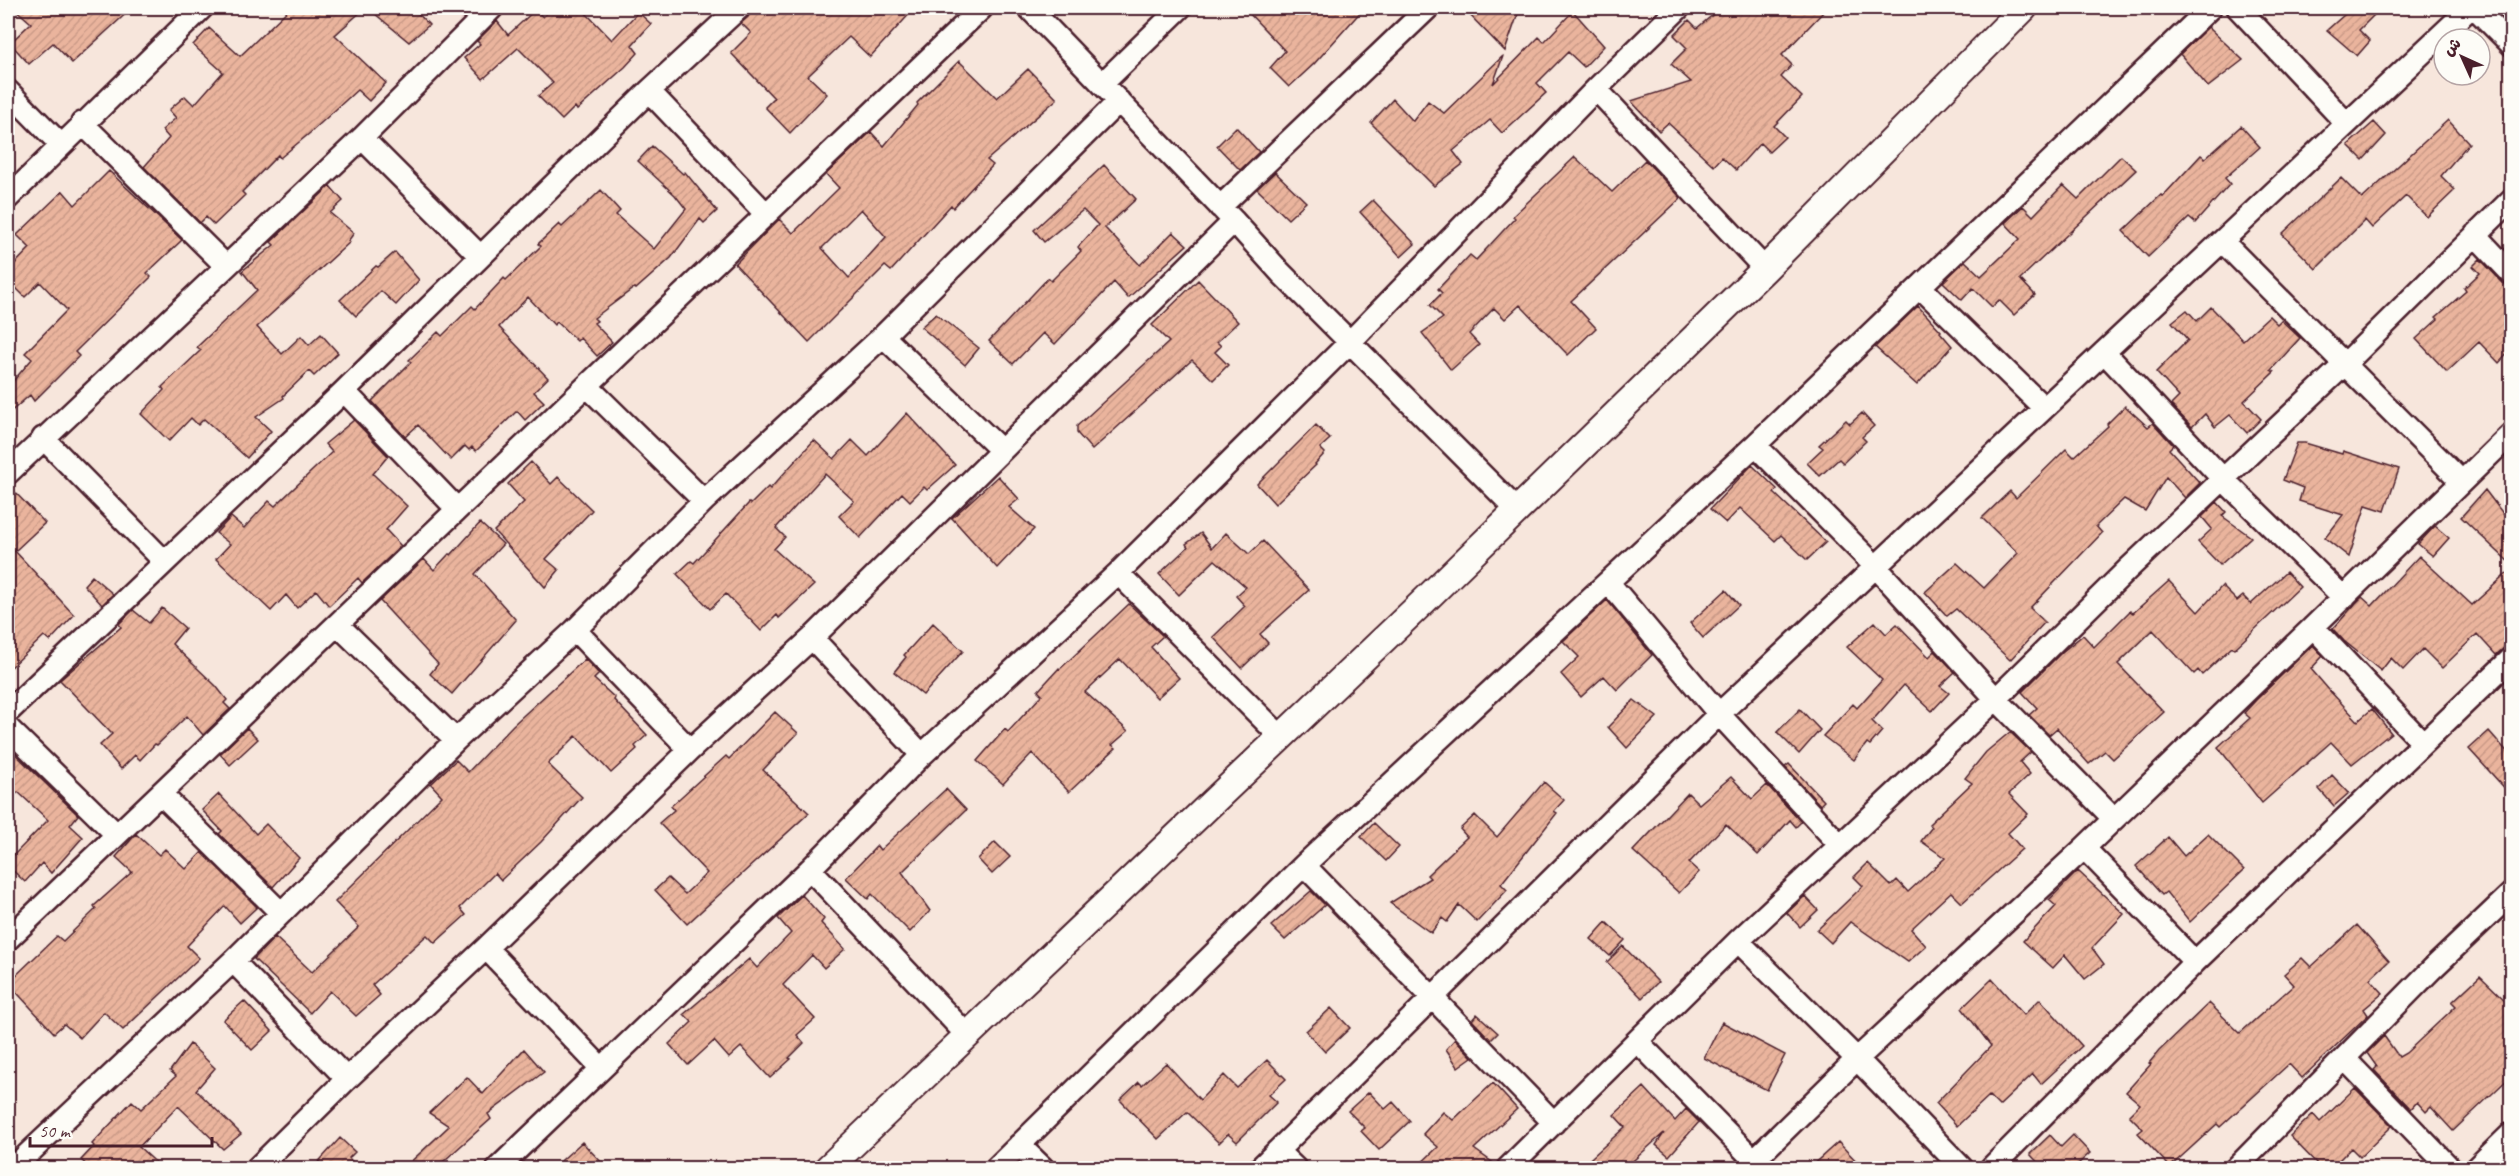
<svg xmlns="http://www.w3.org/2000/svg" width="2519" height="1176" font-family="Caveat,'Playpen Sans Arabic',sans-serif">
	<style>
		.building { fill: url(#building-hatch); stroke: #4a1f2b; stroke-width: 1.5; fill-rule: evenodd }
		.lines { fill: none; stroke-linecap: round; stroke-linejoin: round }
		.minor-casing { stroke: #4a1f2b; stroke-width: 26 }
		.tertiary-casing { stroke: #4a1f2b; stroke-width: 30 }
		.minor { stroke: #fdfcf7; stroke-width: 21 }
		.tertiary { stroke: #fdfcf7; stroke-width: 26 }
	</style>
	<defs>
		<pattern id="building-hatch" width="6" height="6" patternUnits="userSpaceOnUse" patternTransform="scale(1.5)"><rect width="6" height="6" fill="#eab49d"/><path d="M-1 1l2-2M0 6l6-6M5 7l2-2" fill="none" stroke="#ca9a87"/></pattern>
	</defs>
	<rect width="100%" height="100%" fill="#f7e6dc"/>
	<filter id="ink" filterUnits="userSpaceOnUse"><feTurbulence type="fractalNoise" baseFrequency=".0167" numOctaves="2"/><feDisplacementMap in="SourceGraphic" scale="12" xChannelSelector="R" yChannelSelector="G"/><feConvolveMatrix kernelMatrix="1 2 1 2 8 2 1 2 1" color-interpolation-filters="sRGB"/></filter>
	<g filter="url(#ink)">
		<path class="building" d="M14 8H132L72 63 53 43 29 64 10 43 31 23Z
			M290 8H365L335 35 386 83 369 101 357 90 310 133 280 158 278 155 242 192 245 195 214 225 206 217 200 223 144 167 169 138 162 130 176 118 169 110 185 96 194 105 223 72 193 45 209 28 240 56Z
			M368 8H413L429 25 409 42Z
			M552 8H581L612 40 638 12 651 24 632 45 638 53 625 67 577 110 575 107 562 120 538 96 553 83 518 48 483 79 464 58 480 44 477 41 497 21 508 35 535 10 543 17Z
			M751 8H915L870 57 849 37 808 76 827 94 790 133 765 107 774 98 731 53 751 33 741 23 748 17Z
			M1244 8H1364L1314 64 1289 87 1270 68 1285 51Z
			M1463 8H1520L1505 51Z
			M1721 8H1827L1782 55 1792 65 1781 77 1802 97 1774 126 1785 137 1769 152 1760 143 1736 170 1722 157 1714 166 1668 123 1659 131 1631 101 1691 82 1671 64 1687 48 1674 35 1689 20 1697 28Z
			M2352 8H2381L2359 30 2370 41 2357 56 2327 30Z
			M1573 11 1604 46 1584 67 1568 52 1537 83 1546 93 1502 133 1490 120 1453 151 1463 164 1434 186 1371 123 1393 99 1413 121 1428 101 1444 113 1503 56 1493 84 1539 37 1544 42Z
			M2208 27 2243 60 2208 87 2180 54Z
			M959 61 997 98 1028 69 1057 99 987 160 993 165 953 208 951 205 891 271 885 266 809 342 735 264 779 219 793 233 839 188 826 174 871 132 884 146 918 105 917 103ZM861 209 886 237 849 278 822 248Z
			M2448 120 2469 143 2441 176 2455 190 2427 217 2406 196 2372 228 2365 220 2316 269 2282 234 2341 178 2362 199Z
			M2374 122 2386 135 2363 160 2348 145Z
			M2241 126 2260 147 2225 178 2230 184 2195 223 2189 218 2148 257 2123 231 2161 195 2163 196 2201 155 2205 158Z
			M1236 127 1259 152 1240 170 1217 146Z
			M652 146 683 174 685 172 717 211 704 223 700 219 671 258 636 289 634 288 594 318 597 321 594 323 612 342 597 356 580 338 577 341 557 322 554 325 528 297 499 327 548 378 534 392 544 402 525 420 517 411 476 451 472 447 469 450 465 446 451 460 418 425 405 437 372 401 411 362 409 360 438 332 442 336 472 306 475 309 504 278 506 280 541 246 538 244 559 224 562 227 601 190 620 211 616 215 654 249 686 209 675 195 638 161Z
			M2121 156 2136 170 2020 279 2035 295 2014 315 1999 300 1992 307 1973 288 1962 300 1943 282 1965 261 1981 276 2020 239 2005 223 2023 206 2033 216 2063 185 2078 199Z
			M1575 157 1612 192 1645 160 1681 198 1571 301 1596 328 1568 355 1520 305 1505 319 1494 308 1469 334 1479 345 1451 370 1422 333 1443 318 1430 305 1442 293 1438 289 1470 255 1476 260 1515 218 1513 216Z
			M1104 165 1136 199 1105 228 1140 265 1173 232 1187 245 1128 298 1114 282 1055 344 1043 333 1013 364 989 341 1048 278 1051 281 1081 251 1078 247 1098 225 1083 210 1044 242 1034 230Z
			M109 171 182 240 147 273 151 277 75 352 79 356 34 401 30 395 8 414V387L32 359 25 353 67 310 40 282 25 297 8 280V271L30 248 17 235 63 191 75 205Z
			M1275 172 1306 202 1288 219 1257 189Z
			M330 186 343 201 330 213 354 233 348 241 350 242 257 327 282 354 301 336 309 345 321 334 338 353 314 376 309 371 283 396 284 398 256 417 271 431 247 458 204 419 198 425 191 418 169 441 141 414 164 390 162 387 201 350 197 347 257 290 242 271 274 245 271 242Z
			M1373 200 1415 244 1401 257 1360 212Z
			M395 252 419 280 396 305 381 291 356 316 340 300 376 266 378 267Z
			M2480 259 2503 283 2511 286V350L2499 363 2479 342 2447 372 2416 339 2438 319 2436 317 2466 291 2464 288 2480 273 2473 266Z
			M1198 280 1238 322 1217 342 1221 346 1215 352 1228 365 1213 380 1192 360 1092 450 1077 433V426L1169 342 1152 325Z
			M1918 306 1941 331 1940 332 1952 346 1917 385 1875 347Z
			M2211 307 2243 340 2269 316 2277 324 2281 320 2300 338 2271 370 2274 372 2244 401 2261 419 2247 433 2230 415 2215 427 2205 414 2192 427 2171 405 2179 397 2156 372 2188 340 2172 322 2187 310 2197 321Z
			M936 314 979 348 965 365 921 327Z
			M2125 406 2148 427 2153 423 2173 445 2169 449 2200 483 2185 498 2166 477 2145 511 2124 499 2096 526 2102 533 2030 608 2045 622 2010 660 1956 609 1947 616 1925 592 1957 563 1984 588 2018 553 1982 518 2010 491 2016 498 2066 449 2074 457 2108 426 2107 424Z
			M907 413 955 465 927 490 924 487 910 501 902 493 860 538 839 516 854 501 825 474 776 528 785 537 774 549 814 585 779 618 777 615 761 631 726 594 710 609 677 574 691 561 694 563 749 503 751 504 768 487 770 489 814 440 834 459 852 440 868 456Z
			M1862 413 1874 426 1862 437 1866 441 1843 463 1839 459 1820 476 1807 463 1823 448 1819 445 1846 420 1850 424Z
			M354 420 388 456 373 474 407 506 386 530 401 546 362 583 358 578 329 606 316 590 297 608 286 595 271 611 216 559 230 544 216 533 231 517 244 528 269 501 275 506 332 452 325 444Z
			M1316 425 1330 439 1320 448 1325 453 1315 464 1316 465 1275 504 1257 484Z
			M2297 443H2305L2342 454 2343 451 2399 469 2385 511 2366 505 2349 557 2325 538 2343 515 2299 501 2303 488 2283 480Z
			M531 462 551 484 558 477 592 510 546 559 559 570 545 587 494 531 524 502 508 484Z
			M1752 465 1777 489 1774 493 1826 542 1807 560 1781 535 1775 541 1740 508 1726 523 1710 509Z
			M998 476 1019 499 1009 507 1034 529 997 568 952 518Z
			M8 485 45 523 15 551 74 615 50 641 44 636 8 670Z
			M2485 490 2511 524V564L2461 517Z
			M2217 502 2226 512 2222 516 2251 537 2220 565 2198 542 2212 529 2202 517Z
			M480 523 503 544 475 574 516 620 452 694 430 674 438 664 380 601 424 559 434 570 449 554 451 555Z
			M2435 526 2449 538 2433 556 2418 544Z
			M1201 533 1212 548 1226 533 1249 554 1263 541 1309 590 1260 634 1268 643 1242 668 1213 637 1245 606 1236 596 1246 587 1215 560 1179 595 1159 574 1188 547 1186 544Z
			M2419 556 2472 605 2511 570V646L2504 648 2496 655 2477 634 2442 668 2423 649 2403 670 2391 658 2381 671 2344 641 2333 629 2355 604 2362 597 2372 606Z
			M2286 572 2300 587 2234 649 2232 647 2202 675 2198 670 2194 674 2153 630 2118 664 2164 712 2113 759 2105 751 2089 764 2057 728 2049 735 2029 715 2037 708 2022 692 2062 652 2083 635 2094 647 2130 611 2133 613 2169 581 2198 612 2222 586 2237 601 2243 596 2251 604Z
			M92 576 113 594 102 605 84 585Z
			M1726 590 1739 605 1703 638 1690 623Z
			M1607 600 1652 655 1617 690 1604 676 1581 697 1561 674 1579 657 1563 641Z
			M1129 604 1163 636 1151 647 1179 678 1157 698 1120 659 1085 692 1128 731 1112 745 1116 748 1069 792 1032 753 1003 784 977 761 1005 729 1008 732 1042 695 1038 691 1059 668 1060 669Z
			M162 608 185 628 172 644 216 686 227 700 224 703 230 709 203 735 187 716 157 745 155 744 140 760 135 755 121 769 100 745 112 734 60 680 121 627 119 624 133 610 149 623Z
			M1875 622 1886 634 1897 624 1929 657 1935 651 1955 672 1940 686 1949 693 1932 711 1904 685 1872 721 1882 731 1870 745 1867 743 1854 760 1823 736 1853 704 1857 708 1882 680 1847 647Z
			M933 623 963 651 923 695 894 672 906 657 904 655Z
			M2313 645 2323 656 2311 669 2329 690 2358 721 2372 709 2391 733 2352 764 2331 742 2262 803 2218 747 2250 718 2244 713 2256 700Z
			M585 659 599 674 594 679 615 698 614 700 647 735 635 746 637 749 611 773 576 736 548 764 582 797 541 842 501 880 495 873 460 908 466 915 435 943 427 935 372 985 380 995 356 1016 330 991 310 1013 254 959 275 937 312 972 359 927 335 902 442 796 431 784 456 760 468 772 513 725Z
			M1634 700 1657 717 1627 748 1608 727Z
			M1800 709 1820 730 1799 754 1777 732Z
			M775 712 798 733 763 770 809 813 687 924 655 890 668 878 685 894 707 873 659 823 674 810 671 806 726 756 729 759Z
			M247 728 258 739 230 765 220 754Z
			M2489 731 2511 756V795L2469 749Z
			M2010 732 2031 752 2020 762 2030 774 2009 794 2028 814 2008 833 2022 849 1962 903 1951 892 1911 929 1926 946 1908 962 1850 922 1831 943 1817 930 1863 886 1854 877 1868 863 1891 886 1897 880 1908 892 1945 858 1921 841 1932 827 1929 824 1972 783 1965 778 1986 752Z
			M8 747 78 815 70 825 83 837 51 873 42 863 25 882 8 866V861L48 820 18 792 8 802Z
			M1789 764 1824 801 1820 805 1785 767Z
			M2332 775 2349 793 2334 806 2319 789Z
			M1731 777 1752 799 1767 785 1801 822 1796 827 1790 820 1758 855 1726 824 1689 863 1699 872 1679 893 1633 851 1688 793 1699 804Z
			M1544 782 1564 800 1554 811 1557 813 1501 884 1507 890 1477 922 1459 905 1447 922 1442 918 1431 933 1390 903 1430 878 1427 875 1467 837 1460 829 1475 815 1497 837Z
			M946 789 966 810 902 872 930 911 910 932 872 894 868 899 846 878 877 846 880 850Z
			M219 794 256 834 266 824 299 858 273 887 219 834 222 831 202 810Z
			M1374 823 1399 847 1386 861 1361 837Z
			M136 834 159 855 165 849 186 869 202 852 257 907 240 923 225 906 187 946 199 958 123 1030 104 1012 80 1038 64 1024 54 1033 8 983 57 936 63 941 96 909 94 906 132 872 116 857Z
			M2208 834 2244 870 2190 922 2166 892 2162 895 2136 866 2168 837 2184 856Z
			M995 842 1010 857 992 874 978 859Z
			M2078 871 2124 914 2092 948 2104 964 2085 979 2065 955 2053 968 2023 941 2056 906 2049 900Z
			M1311 891 1325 905 1285 940 1271 926Z
			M802 895 824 919 821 923 845 949 824 968 812 955 783 985 815 1019 797 1035 804 1043 789 1058 791 1059 770 1078 741 1047 729 1058 714 1041 688 1065 669 1044 692 1022 684 1014 749 959 757 968 791 933 778 918Z
			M1805 896 1818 910 1800 927 1787 913Z
			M1606 922 1625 940 1610 956 1591 939Z
			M2357 925 2389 961 2370 979 2383 993 2364 1009 2368 1015 2302 1078 2289 1064 2220 1127 2217 1124 2170 1167 2138 1133 2143 1129 2129 1115 2140 1104 2126 1092 2151 1064 2149 1063 2159 1051 2209 1003 2240 1033 2294 985 2284 974 2302 958 2311 967Z
			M1623 946 1658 982 1642 998 1607 962Z
			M2480 976 2511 1006V1076L2453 1131 2431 1107 2426 1112 2417 1102 2411 1109 2374 1070 2377 1067 2367 1053 2384 1036 2399 1057 2406 1053 2456 1006 2452 1002Z
			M1992 979 2024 1015 2040 999 2082 1046 2041 1084 2033 1074 1999 1106 1989 1096 1957 1126 1936 1103 1991 1046 1962 1008Z
			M244 1001 272 1031 252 1050 223 1020Z
			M1331 1008 1350 1028 1325 1052 1306 1031Z
			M1477 1014 1498 1033 1491 1040 1472 1020Z
			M1722 1022 1785 1055 1767 1090 1704 1058Z
			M1455 1039 1472 1057 1458 1067 1446 1049Z
			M190 1044 215 1068 196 1090 241 1134 223 1149 178 1106 139 1147 162 1168H90L81 1160 94 1146 92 1144 132 1101 141 1109 176 1076 170 1071Z
			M524 1049 544 1072 488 1114 491 1119 436 1168H404L449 1126 429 1113 467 1077 483 1094Z
			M1267 1060 1286 1079 1269 1095 1277 1102 1237 1142 1228 1134 1219 1143 1187 1112 1158 1139 1120 1100 1139 1082 1142 1085 1166 1063 1200 1100 1224 1075 1237 1088Z
			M1493 1083 1517 1109 1474 1149 1496 1165V1168H1416L1438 1147 1423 1134 1443 1112 1453 1120Z
			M1644 1087 1675 1121 1686 1109 1699 1122 1669 1156 1656 1145 1664 1133 1625 1168H1580L1625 1127 1614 1115Z
			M2355 1088 2392 1126 2360 1157 2351 1148 2331 1168H2321L2290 1136 2313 1114 2320 1122Z
			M1369 1092 1385 1109 1393 1102 1410 1121 1379 1150 1361 1131 1365 1128 1348 1111Z
			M2050 1135 2061 1147 2073 1135 2090 1153 2078 1164 2082 1168H2039L2041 1166 2030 1154Z
			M340 1138 355 1152 349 1158 358 1168H313Z
			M582 1142 607 1168H553Z
			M1838 1142 1863 1168H1809Z"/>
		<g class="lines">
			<g class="minor-casing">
				<path id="minor" d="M1029 8 1234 221 1281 273 1517 510
					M2238 8 2346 123
					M2475 8 2512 45
					M1102 84 1180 8
					M1596 89 1765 269
					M8 91 61 145
					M649 91 765 213
					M82 123 226 266
					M362 138 480 256
					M8 198 202 8
					M1220 207 1428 8
					M2475 235 2512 274
					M2223 242 2461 481
					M1920 287 2044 408
					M883 336 1001 450
					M2104 352 2223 479 2344 598
					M588 387 704 501
					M344 391 457 509
					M43 438 164 561
					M1755 445 1876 567 1996 699 2114 819
					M8 473 362 138 492 8
					M1118 573 1281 737
					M1608 582 1719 714 1839 844
					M338 625 456 740
					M2313 627 2423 743
					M575 630 690 750
					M812 638 922 755
					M8 712 344 391 649 91 739 8
					M8 728 117 835
					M161 794 281 913
					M2084 848 2195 962
					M1304 865 1554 1123
					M810 869 967 1035
					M8 939 982 8
					M1738 941 1857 1059 1962 1168
					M486 948 601 1068
					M233 961 347 1079
					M1638 1042 1754 1160
					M2345 1059 2450 1168
					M1019 1145 1043 1168
					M1277 1151 1295 1168
					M13 1168 233 961 456 740 575 630 704 501 883 336 1119 101
					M257 1168 347 1079 486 948 690 750 812 638 1234 221
					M498 1168 810 869 922 755 1118 573 1349 343 1596 89 1679 8
					M996 1168 1304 865 1755 445 2210 8
					M1260 1168 1719 714 2470 8
					M1508 1168 1738 941 1996 699 2127 570 2345 364 2512 199
					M1746 1168 1857 1059 2084 848 2313 627 2512 433
					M1991 1168 2195 962 2512 658
					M2236 1168 2432 969 2512 893
					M2476 1168 2512 1133"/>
			</g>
			<g class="tertiary-casing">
				<path id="tertiary" d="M828 1168 1423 602 1765 269 2024 8"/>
			</g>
			<use href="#minor" class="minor"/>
			<use href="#tertiary" class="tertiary"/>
		</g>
	</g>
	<rect width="2519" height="1176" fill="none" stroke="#fdfcf7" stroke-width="30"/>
	<rect x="15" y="15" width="2489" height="1146" fill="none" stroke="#4a1f2b" stroke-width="2" filter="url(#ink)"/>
	<g transform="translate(2462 57) rotate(315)"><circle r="28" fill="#fdfcf7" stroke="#b5a4a5" stroke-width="1.5"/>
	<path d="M0-4.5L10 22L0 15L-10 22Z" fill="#4a1f2b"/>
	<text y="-9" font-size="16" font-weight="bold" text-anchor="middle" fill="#4a1f2b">ش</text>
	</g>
	<path d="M30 1137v9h182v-9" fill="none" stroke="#4a1f2b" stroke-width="3"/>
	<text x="39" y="1137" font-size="18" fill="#4a1f2b" stroke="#fdfcf7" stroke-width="4.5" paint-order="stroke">50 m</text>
</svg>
